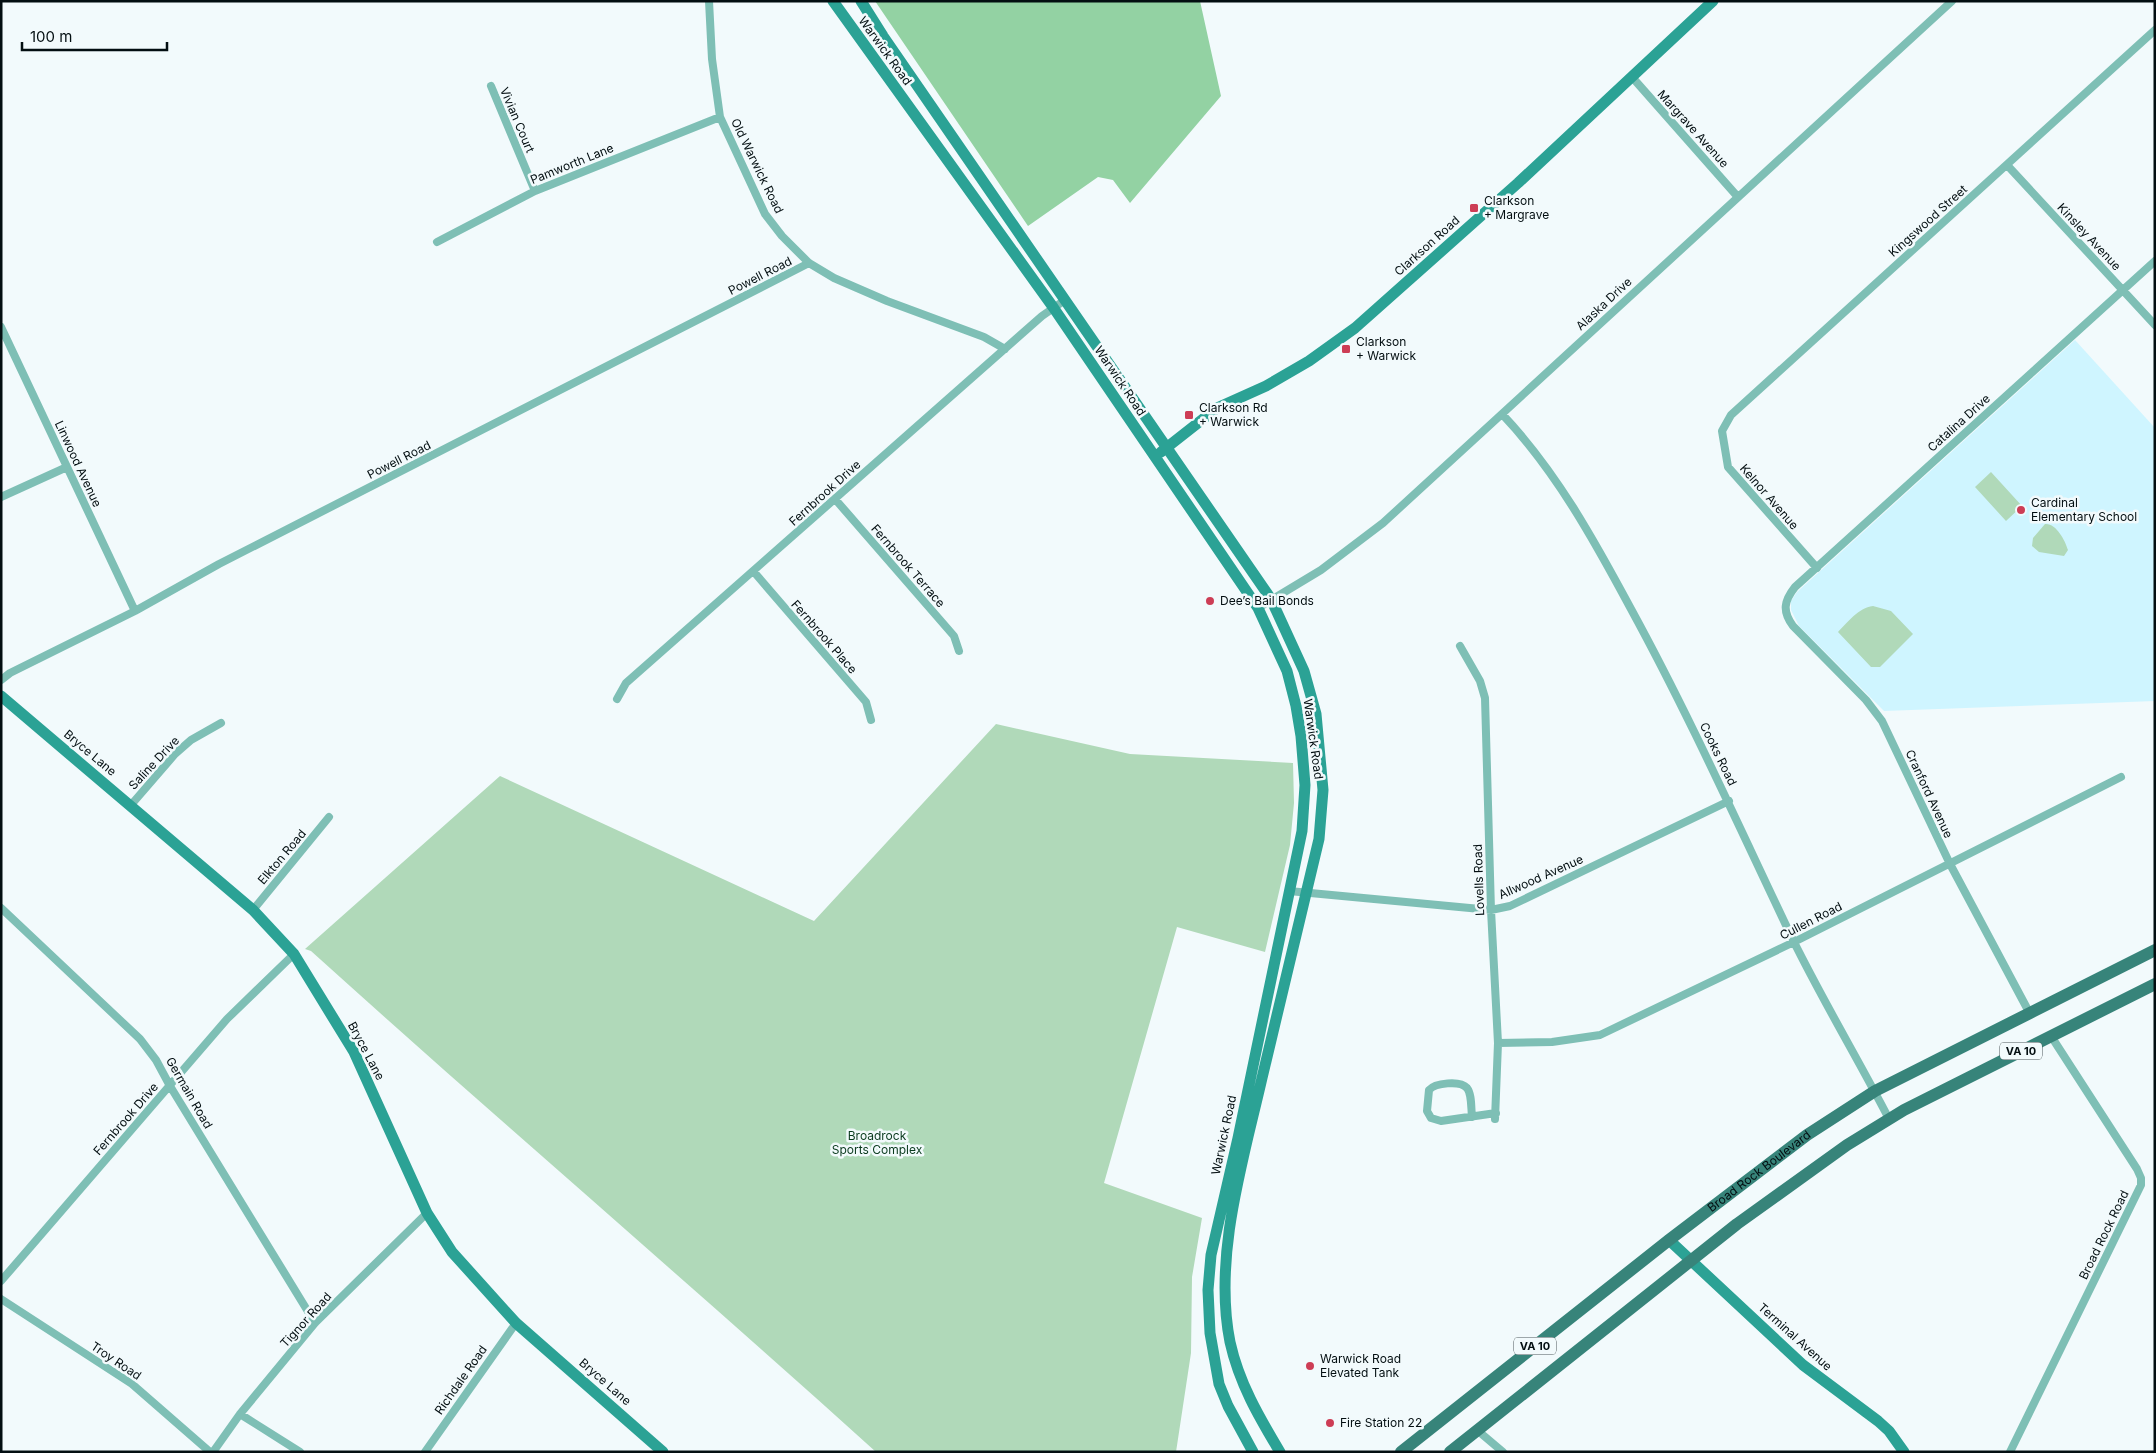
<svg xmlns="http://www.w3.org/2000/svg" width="2156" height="1453" font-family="Inter,sans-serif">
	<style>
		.built { fill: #cff5ff }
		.green { fill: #b0d9b9 }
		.forest { fill: #93d2a3 }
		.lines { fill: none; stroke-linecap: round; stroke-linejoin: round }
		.street { stroke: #7ebfb5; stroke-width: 8 }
		.secondary { stroke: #2ba295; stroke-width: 11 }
		.primary { stroke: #37847a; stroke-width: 12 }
		.poi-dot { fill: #cd3d55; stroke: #f2fafc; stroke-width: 2 }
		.labels { text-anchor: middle; stroke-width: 5; stroke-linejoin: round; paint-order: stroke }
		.shield { fill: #f2fafc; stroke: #4b5558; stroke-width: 1 }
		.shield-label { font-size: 11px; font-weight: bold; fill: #030e11 }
		.street-label { font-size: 12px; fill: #030e11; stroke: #f2fafc }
		.poi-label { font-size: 12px; fill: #030e11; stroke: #f2fafc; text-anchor: start }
		.park-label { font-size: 12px; fill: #093a1d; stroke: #f2fafc }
	</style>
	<rect width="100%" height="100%" fill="#f2fafc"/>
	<path class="built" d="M2075 340 2155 428V701L1884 711 1799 626 1791 610V601L1797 592Z"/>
	<path class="green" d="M1991 472 2022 506 2006 521 1975 487Z
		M2045 524C2056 523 2065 540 2068 550L2064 556 2039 552 2032 546 2033 538Z
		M1873 606 1891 611 1913 634 1880 667H1871L1838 632C1848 622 1858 608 1873 606Z
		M996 724 1130 754 1293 763 1294 803 1290 845 1265 952 1177 927 1104 1183 1202 1218 1192 1277 1191 1353 1176 1452H876C689 1283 498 1120 311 951L305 949 500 776 814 921Z"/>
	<path class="forest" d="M875 1H1200L1221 96 1130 203 1113 180 1098 177 1028 226Z"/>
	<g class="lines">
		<path class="street" d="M709 1 712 59 720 117 765 214 782 236 809 263 834 278 887 301 984 337 1005 349
			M1632 77 1737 196
			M491 86 535 191
			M2007 165 2155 325
			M437 242 535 191 720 117
			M1 327 135 611
			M1502 414C1556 471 1594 540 1631 609 1690 717 1740 829 1793 940 1823 1001 1858 1059 1889 1119
			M1 497 67 467
			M835 499 954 636 959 651
			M1817 568 1728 467 1722 431 1731 415 2155 30
			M754 572 866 702 871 720
			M1258 608 1321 570 1383 523 1952 1
			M1460 646 1480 681 1485 698 1491 910 1498 1043 1495 1119
			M1 680 10 673 135 611 219 564 809 263
			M617 699 626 683 1042 316 1065 300
			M131 805 175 754 191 740 221 723
			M1289 891 1491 910 1510 906 1729 801
			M1 908 140 1039 156 1060 170 1086 315 1323
			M253 910 329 817
			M2029 1012 1950 864 1882 721 1866 700 1793 626C1782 611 1784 601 1795 587L2155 261
			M1498 1043 1552 1042 1600 1035 1794 942 2121 777
			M1472 1117C1471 1109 1472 1094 1467 1088 1460 1080 1435 1083 1429 1090L1427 1111 1431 1118 1441 1121 1496 1113
			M1 1281 227 1019 294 954
			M1 1299 132 1384 210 1452
			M240 1414 300 1452
			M1477 1430 1503 1452
			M213 1452 240 1414 315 1323 427 1213
			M425 1452 516 1323
			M2010 1452 2141 1185V1178L2137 1169 2051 1036"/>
		<path class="secondary" d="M833 1 1053 307 1258 608 1287 671 1296 706 1301 736 1305 785 1302 831 1238 1138 1211 1255 1208 1290 1210 1333 1219 1384 1228 1406 1253 1452
			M861 1 883 36 1271 599 1304 671 1316 714 1323 790 1319 839C1300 919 1281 999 1262 1078 1243 1161 1213 1257 1230 1342 1239 1383 1259 1417 1280 1452
			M1161 452 1217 408 1266 386 1309 361 1355 328 1518 183 1713 1
			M1 696 253 910 294 954 354 1052 427 1213 452 1252 516 1323 663 1452
			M1669 1240 1803 1365 1878 1421 1889 1431 1904 1452"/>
		<g class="primary">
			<path id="s1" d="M1401 1452 1669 1240 1807 1135 1875 1091 2155 950"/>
			<path d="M1450 1452 1737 1224 1847 1145 1904 1110 2155 984"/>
		</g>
	</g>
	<g class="poi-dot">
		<rect x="1469" y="203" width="10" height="10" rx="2.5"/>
		<rect x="1341" y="344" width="10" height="10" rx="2.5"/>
		<rect x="1184" y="410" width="10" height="10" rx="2.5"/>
		<circle cx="2021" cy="510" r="5"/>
		<circle cx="1210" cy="601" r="5"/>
		<circle cx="1310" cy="1366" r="5"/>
		<circle cx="1330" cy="1423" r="5"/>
	</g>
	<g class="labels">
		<g class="shield">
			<rect x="2000" y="1042.5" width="42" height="17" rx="4"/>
			<rect x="1514" y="1337.5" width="42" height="17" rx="4"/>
		</g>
		<g class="shield-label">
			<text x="2021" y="1055">VA 10</text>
			<text x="1535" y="1350">VA 10</text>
		</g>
		<g class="street-label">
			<text transform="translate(885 51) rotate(54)" y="4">Warwick Road</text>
			<text transform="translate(517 120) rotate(67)" y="4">Vivian Court</text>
			<text transform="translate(1693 129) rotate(48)" y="4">Margrave Avenue</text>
			<text transform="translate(572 164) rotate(-22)" y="4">Pamworth Lane</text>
			<text transform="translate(757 166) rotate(64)" y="4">Old Warwick Road</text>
			<text transform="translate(1928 221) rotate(-42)" y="4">Kingswood Street</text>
			<text transform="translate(2089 237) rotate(47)" y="4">Kinsley Avenue</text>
			<text transform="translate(1427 246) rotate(-42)" y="4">Clarkson Road</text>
			<text transform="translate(760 276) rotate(-27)" y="4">Powell Road</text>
			<text transform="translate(1604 304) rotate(-43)" y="4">Alaska Drive</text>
			<text transform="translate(1120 381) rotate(56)" y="4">Warwick Road</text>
			<text transform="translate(1959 423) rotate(-42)" y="4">Catalina Drive</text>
			<text transform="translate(399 460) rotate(-27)" y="4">Powell Road</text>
			<text transform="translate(78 464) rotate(65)" y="4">Linwood Avenue</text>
			<text transform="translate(825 493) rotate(-42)" y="4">Fernbrook Drive</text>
			<text transform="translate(1769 497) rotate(49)" y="4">Kelnor Avenue</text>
			<text transform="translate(908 566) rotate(49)" y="4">Fernbrook Terrace</text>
			<text transform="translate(824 637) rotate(49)" y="4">Fernbrook Place</text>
			<text transform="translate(1313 739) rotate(82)" y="4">Warwick Road</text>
			<text transform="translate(90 753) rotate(40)" y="4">Bryce Lane</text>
			<text transform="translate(1718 754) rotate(64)" y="4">Cooks Road</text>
			<text transform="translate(154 763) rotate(-47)" y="4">Saline Drive</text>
			<text transform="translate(1929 794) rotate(65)" y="4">Cranford Avenue</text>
			<text transform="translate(282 857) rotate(-50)" y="4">Elkton Road</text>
			<text transform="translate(1541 877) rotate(-24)" y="4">Allwood Avenue</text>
			<text transform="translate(1479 880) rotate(-92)" y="4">Lovells Road</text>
			<text transform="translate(1811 921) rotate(-27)" y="4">Cullen Road</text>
			<text transform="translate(366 1051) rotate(62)" y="4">Bryce Lane</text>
			<text transform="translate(189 1093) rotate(60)" y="4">Germain Road</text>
			<text transform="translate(126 1119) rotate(-49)" y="4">Fernbrook Drive</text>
			<text transform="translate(1224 1135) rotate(-78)" y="4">Warwick Road</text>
			<text dy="4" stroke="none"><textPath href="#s1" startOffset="455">Broad Rock Boulevard</textPath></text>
			<text transform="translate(2104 1235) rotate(-64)" y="4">Broad Rock Road</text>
			<text transform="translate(306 1320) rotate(-48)" y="4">Tignor Road</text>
			<text transform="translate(1795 1337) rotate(42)" y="4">Terminal Avenue</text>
			<text transform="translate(116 1361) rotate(34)" y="4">Troy Road</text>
			<text transform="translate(461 1380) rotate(-55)" y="4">Richdale Road</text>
			<text transform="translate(605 1382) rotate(41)" y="4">Bryce Lane</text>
		</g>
		<g class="poi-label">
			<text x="1484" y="205">Clarkson<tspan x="1484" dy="14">+ Margrave</tspan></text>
			<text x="1356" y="346">Clarkson<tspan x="1356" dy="14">+ Warwick</tspan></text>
			<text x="1199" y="412">Clarkson Rd<tspan x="1199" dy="14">+ Warwick</tspan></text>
			<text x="2031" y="507">Cardinal<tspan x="2031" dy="14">Elementary School</tspan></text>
			<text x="1220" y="605">Dee’s Bail Bonds</text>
			<text x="1320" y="1363">Warwick Road<tspan x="1320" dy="14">Elevated Tank</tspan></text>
			<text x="1340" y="1427">Fire Station 22</text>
		</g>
		<g class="park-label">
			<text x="877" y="1140">Broadrock<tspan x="877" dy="14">Sports Complex</tspan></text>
		</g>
	</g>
	<rect width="2156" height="1453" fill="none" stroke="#030e11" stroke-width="5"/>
	<path d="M22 42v8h145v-8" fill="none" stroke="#030e11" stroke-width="2.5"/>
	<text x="30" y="42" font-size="15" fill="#030e11" stroke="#f2fafc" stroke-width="4" paint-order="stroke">100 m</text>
</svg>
